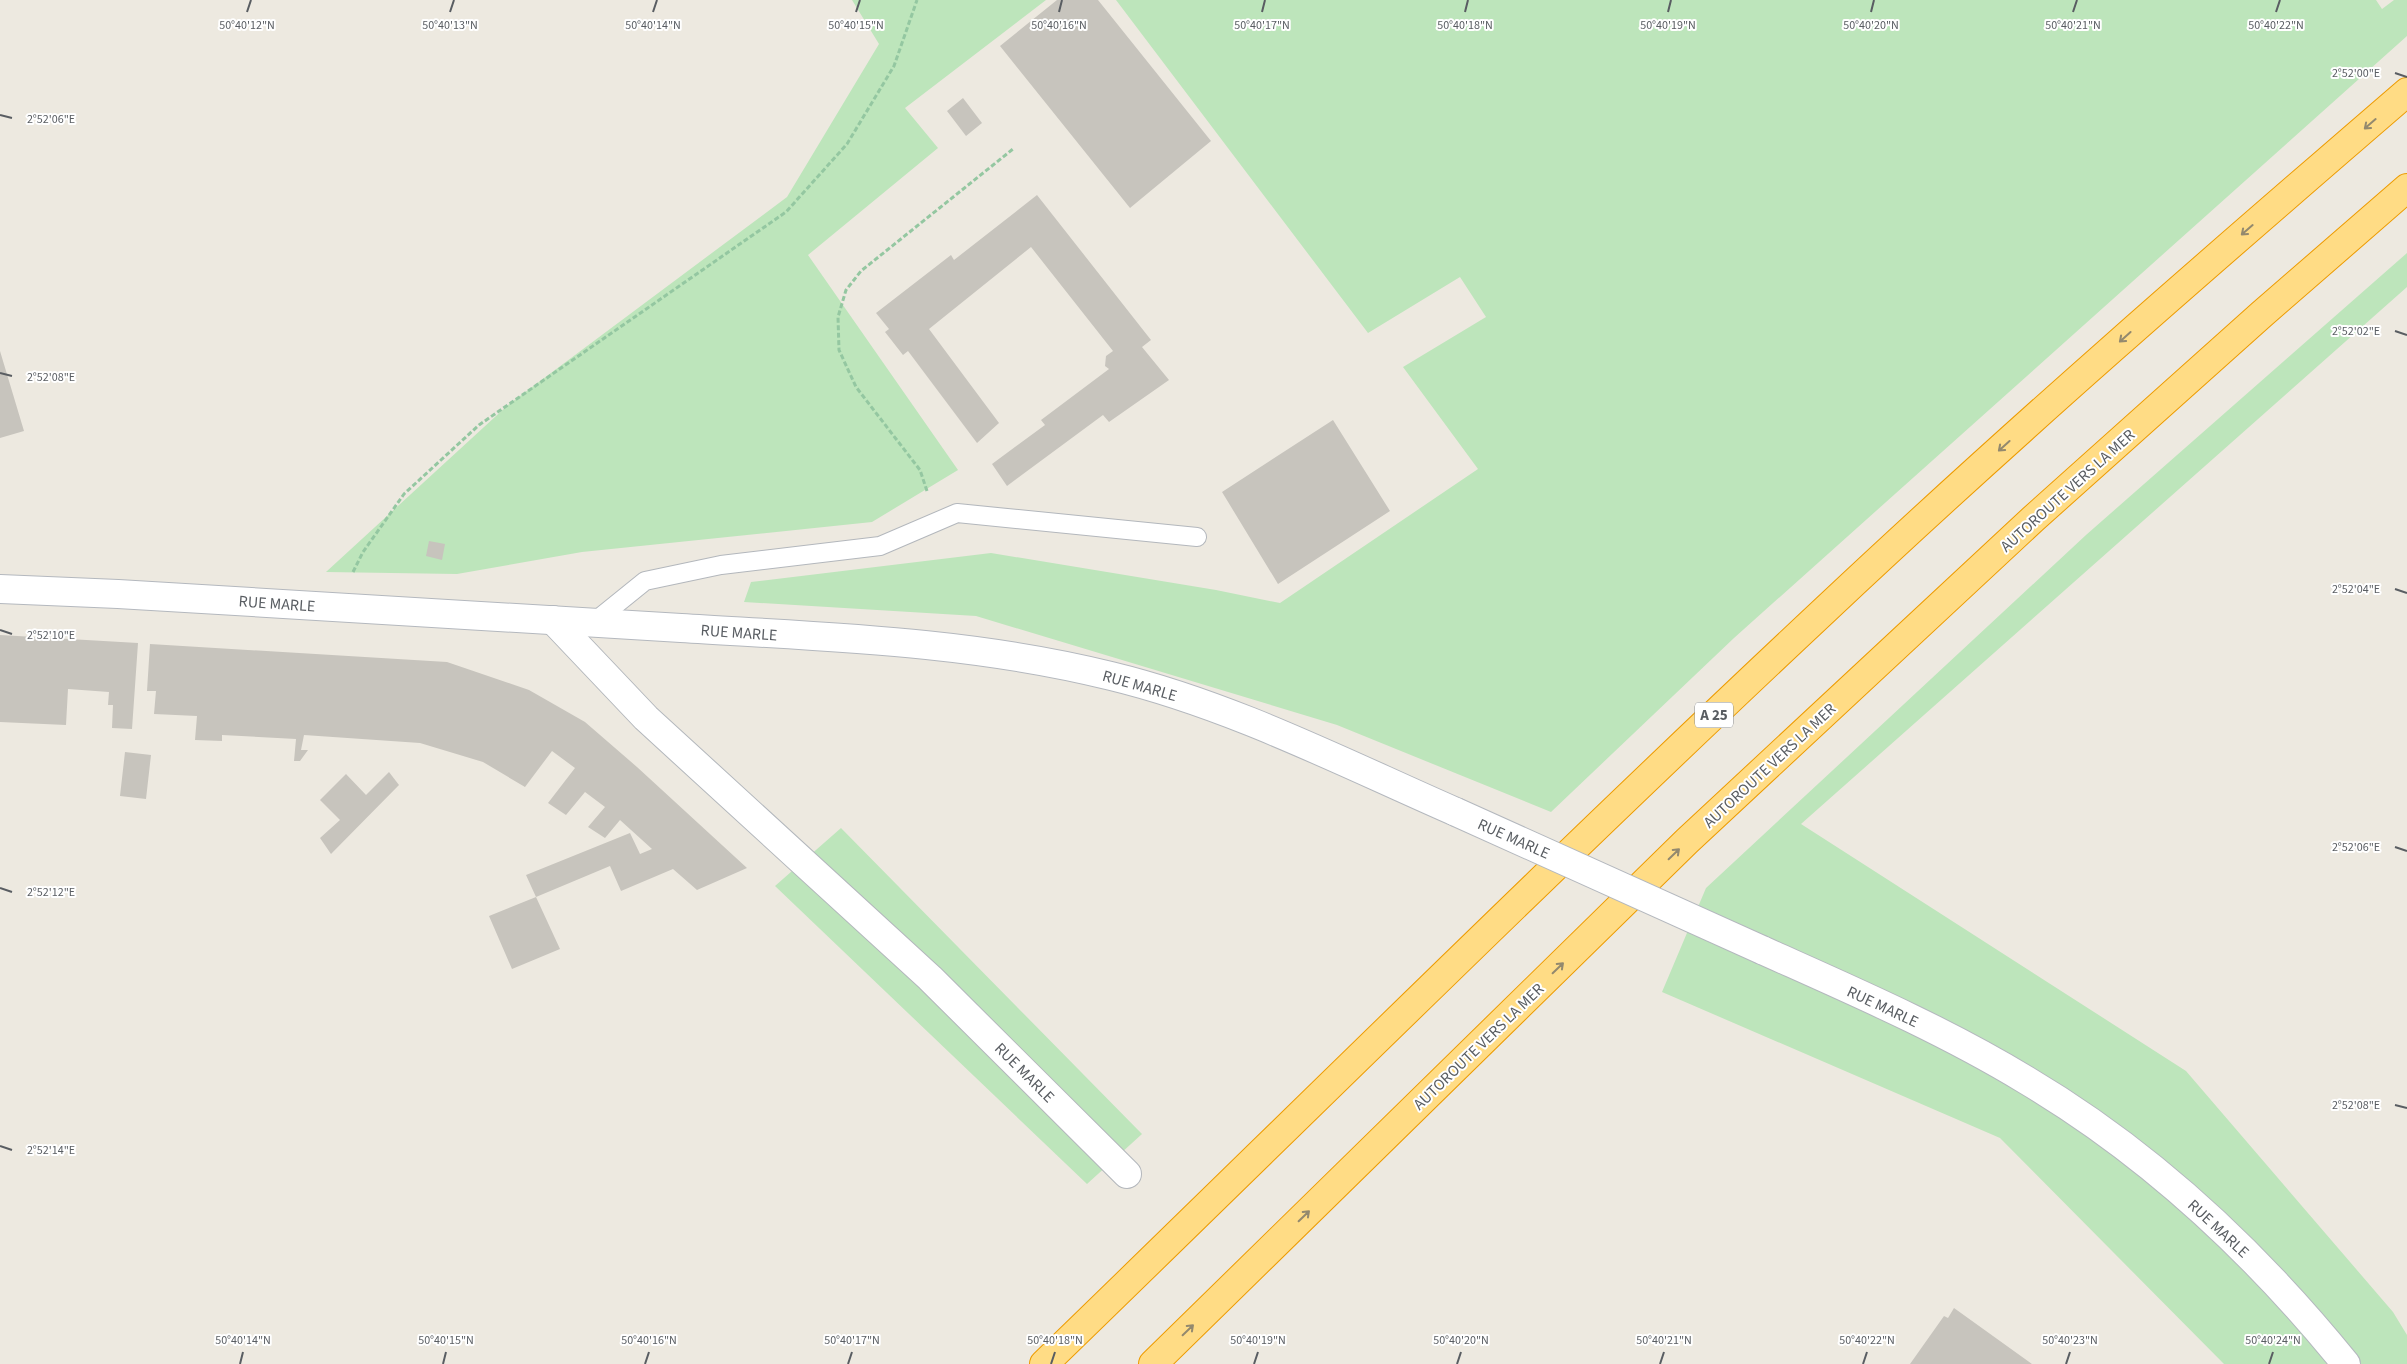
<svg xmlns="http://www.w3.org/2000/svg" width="2407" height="1364" font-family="'Source Sans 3',sans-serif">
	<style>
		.green { fill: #bde5bb }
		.building { fill: #c7c4bd }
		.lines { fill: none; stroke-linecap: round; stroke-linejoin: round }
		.service-casing { stroke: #b3b7bc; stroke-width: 20 }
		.minor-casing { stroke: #b3b7bc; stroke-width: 30 }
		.secondary-casing { stroke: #b4b8be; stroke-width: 30 }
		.motorway-casing { stroke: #ed9b00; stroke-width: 30 }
		.path { stroke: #94c7a1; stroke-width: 3; stroke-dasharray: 5 2.5; stroke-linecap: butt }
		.service { stroke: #fff; stroke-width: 18 }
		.minor { stroke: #fff; stroke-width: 28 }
		.secondary { stroke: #fff; stroke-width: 28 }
		.motorway { stroke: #ffdc85; stroke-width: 28 }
		.secondary-bridge-casing { stroke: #b4b8be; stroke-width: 30; stroke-linecap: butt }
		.secondary-bridge { stroke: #fff; stroke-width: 28 }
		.oneway { stroke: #93896e }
		.ticks { fill: none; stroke: #595d62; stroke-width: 2 }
		.labels { text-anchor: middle; stroke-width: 4; stroke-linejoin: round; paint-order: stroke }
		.shield { fill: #fff; stroke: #8b8e91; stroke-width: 1 }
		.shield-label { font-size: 15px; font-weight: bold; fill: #595d62 }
		.street-label { font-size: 16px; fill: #595d62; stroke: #fff }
		.ticks-label { font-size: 12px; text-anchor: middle; fill: #595d62; stroke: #fff; stroke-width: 4; stroke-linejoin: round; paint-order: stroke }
	</style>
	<rect width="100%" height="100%" fill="#ede9e0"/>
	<path class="green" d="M852 0H1046L905 108 938 148 808 255 958 470 872 522 582 552 457 574 326 572 508 405 787 197 879 44Z
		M1116 0H2376L2382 9 2394 0H2407V36L1734 638 1551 812 1337 725 976 616 744 602 751 582 991 553 1216 590 1280 603 1478 469 1403 367 1486 317 1460 277 1368 333Z
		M2407 253V287L1801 824 2186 1071 2393 1312 2407 1335V1364H2224L2000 1138 1662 992 1706 888 2086 535Z
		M841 828 1142 1134 1087 1184 775 886Z"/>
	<path class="building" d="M1057 0H1098L1211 141 1130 208 1000 46Z
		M963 98 982 123 966 136 947 111Z
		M1037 195 1151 340 1142 347 1169 380 1109 422 1103 415 1007 486 992 464 1045 425 1041 420 1109 369 1105 366 1106 356 1113 351 1031 247 929 329 999 423 977 443 908 351 903 355 885 332 889 329 876 313 951 255 954 260Z
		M0 351 24 431 0 438Z
		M1333 420 1390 511 1278 584 1222 492Z
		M429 541 445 544 442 560 426 556Z
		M0 635 138 643 132 729 112 728 113 705H108L109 692 68 689 66 725 0 722Z
		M150 644 447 662 529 690 585 722 637 767 747 868 697 890 673 869 621 891 610 866 536 897 526 875 630 833 640 854 652 849 620 820 605 838 588 827 605 807 585 792 566 815 548 803 575 768 552 751 525 787 483 762 420 743 304 735 301 750H308L300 761H294L296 739 222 735V741L195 740 197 716 154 714 156 691H147Z
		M125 752 151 755 146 799 120 796Z
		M389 772 399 785 331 854 320 838 340 820 320 800 346 774 366 795Z
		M536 897 560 949 512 969 489 916Z
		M1954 1308 2032 1364H1910L1944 1316 1948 1318Z"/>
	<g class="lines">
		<g class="service-casing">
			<path id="service" d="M593 623 645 581 721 565 880 546 957 513 1197 537"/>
		</g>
		<g class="minor-casing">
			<path id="minor" d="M553 620 646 718 930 978 1127 1174"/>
		</g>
		<g class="secondary-casing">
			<path id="secondary" d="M0 589 118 594C306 605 494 616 681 628 826 637 970 641 1111 676 1231 705 1344 763 1456 812
				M1762 950C1851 990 1942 1029 2026 1080 2149 1153 2256 1253 2346 1364"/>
		</g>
		<g class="motorway-casing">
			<path id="motorway" d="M1044 1364C1304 1112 1562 856 1826 609 2015 431 2211 261 2407 92
				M1153 1364 1687 841 2033 519 2262 314 2407 188"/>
		</g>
		<path class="path" d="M927 491 920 470 856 387 839 350 838 317 846 290 861 271 1013 149
			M353 572 363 552 404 494 479 425 786 212 847 144 894 66 917 0"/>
		<use href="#service" class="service"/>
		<use href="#minor" class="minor"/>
		<use href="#secondary" class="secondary"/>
		<use href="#motorway" class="motorway"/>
		<g class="secondary-bridge-casing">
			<path id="secondary-bridge" d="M1456 812 1762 950"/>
		</g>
		<use href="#secondary-bridge" class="secondary-bridge"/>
	</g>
	<defs><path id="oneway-shaft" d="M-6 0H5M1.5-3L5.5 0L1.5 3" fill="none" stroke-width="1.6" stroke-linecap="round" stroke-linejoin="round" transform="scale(1.25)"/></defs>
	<g class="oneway">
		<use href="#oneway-shaft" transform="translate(2370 124) rotate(139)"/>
		<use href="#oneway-shaft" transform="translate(2247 230) rotate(139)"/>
		<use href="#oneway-shaft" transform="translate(2125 337) rotate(138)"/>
		<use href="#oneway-shaft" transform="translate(2004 446) rotate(138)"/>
		<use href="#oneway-shaft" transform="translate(1674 854) rotate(-44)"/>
		<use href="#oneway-shaft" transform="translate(1558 968) rotate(-44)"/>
		<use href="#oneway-shaft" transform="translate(1304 1216) rotate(-44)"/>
		<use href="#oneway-shaft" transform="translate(1188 1330) rotate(-44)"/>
	</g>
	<path class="ticks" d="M247 12 251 0M450 12 454 0M653 12 657 0M856 12 860 0M1059 12 1062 0M1262 12 1265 0M1465 12 1468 0M1668 12 1671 0M1871 12 1874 0M2073 12 2077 0M2276 12 2280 0M2395 73 2407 77M0 115 12 118M2395 331 2407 335M0 373 12 376M2395 589 2407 593M0 630 12 634M2395 847 2407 851M0 888 12 892M2395 1105 2407 1108M0 1146 12 1150M240 1364 243 1352M443 1364 446 1352M645 1364 649 1352M848 1364 852 1352M1051 1364 1055 1352M1254 1364 1258 1352M1457 1364 1461 1352M1660 1364 1664 1352M1863 1364 1867 1352M2066 1364 2070 1352M2269 1364 2273 1352"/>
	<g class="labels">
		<rect class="shield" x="1695" y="702.5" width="38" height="25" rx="4"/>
		<g class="shield-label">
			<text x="1714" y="720">A 25</text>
		</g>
		<g class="street-label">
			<text transform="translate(2067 490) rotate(-42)" y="6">AUTOROUTE VERS LA MER</text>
			<text transform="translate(277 603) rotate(4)" y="6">RUE MARLE</text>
			<text transform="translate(739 632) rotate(4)" y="6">RUE MARLE</text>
			<text transform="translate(1140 685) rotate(16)" y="6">RUE MARLE</text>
			<text transform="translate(1769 765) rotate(-43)" y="6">AUTOROUTE VERS LA MER</text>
			<text transform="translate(1514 838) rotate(24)" y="6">RUE MARLE</text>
			<text transform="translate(1883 1006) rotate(25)" y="6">RUE MARLE</text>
			<text transform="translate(1478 1046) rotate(-44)" y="6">AUTOROUTE VERS LA MER</text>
			<text transform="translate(1025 1072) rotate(45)" y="6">RUE MARLE</text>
			<text transform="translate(2219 1228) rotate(43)" y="6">RUE MARLE</text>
		</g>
	</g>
	<g class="ticks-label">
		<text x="247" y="29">50°40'12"N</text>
		<text x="450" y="29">50°40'13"N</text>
		<text x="653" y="29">50°40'14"N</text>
		<text x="856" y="29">50°40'15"N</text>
		<text x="1059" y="29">50°40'16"N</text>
		<text x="1262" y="29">50°40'17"N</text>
		<text x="1465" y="29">50°40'18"N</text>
		<text x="1668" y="29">50°40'19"N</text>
		<text x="1871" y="29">50°40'20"N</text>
		<text x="2073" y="29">50°40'21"N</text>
		<text x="2276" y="29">50°40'22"N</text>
		<text x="2356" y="77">2°52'00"E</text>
		<text x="51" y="123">2°52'06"E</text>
		<text x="2356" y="335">2°52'02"E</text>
		<text x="51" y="381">2°52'08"E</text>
		<text x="2356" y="593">2°52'04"E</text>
		<text x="51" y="639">2°52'10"E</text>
		<text x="2356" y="851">2°52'06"E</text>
		<text x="51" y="896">2°52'12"E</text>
		<text x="2356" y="1109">2°52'08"E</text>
		<text x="51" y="1154">2°52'14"E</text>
		<text x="243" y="1344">50°40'14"N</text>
		<text x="446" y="1344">50°40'15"N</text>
		<text x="649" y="1344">50°40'16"N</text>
		<text x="852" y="1344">50°40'17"N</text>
		<text x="1055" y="1344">50°40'18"N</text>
		<text x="1258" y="1344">50°40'19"N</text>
		<text x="1461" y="1344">50°40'20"N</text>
		<text x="1664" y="1344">50°40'21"N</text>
		<text x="1867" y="1344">50°40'22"N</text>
		<text x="2070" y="1344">50°40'23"N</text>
		<text x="2273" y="1344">50°40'24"N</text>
	</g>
</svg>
